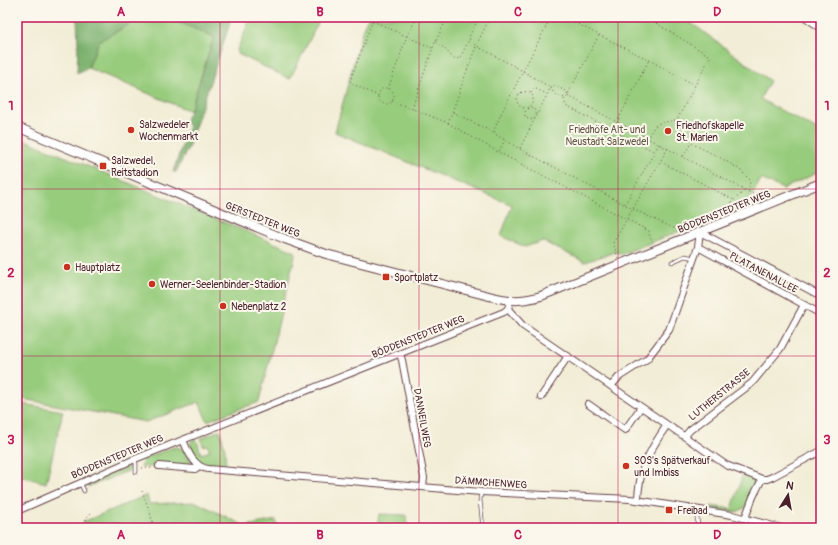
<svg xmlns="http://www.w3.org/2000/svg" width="838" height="545" font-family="Pangolin,sans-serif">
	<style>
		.green { fill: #97cc7d; stroke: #707654 }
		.forest { fill: #79b06c; stroke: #62684c }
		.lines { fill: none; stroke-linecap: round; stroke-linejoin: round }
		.service-casing { stroke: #633e45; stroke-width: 4.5 }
		.minor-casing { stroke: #633e45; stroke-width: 8 }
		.tertiary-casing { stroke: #633e45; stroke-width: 10 }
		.path { stroke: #633e45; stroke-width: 1; stroke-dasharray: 1 3; stroke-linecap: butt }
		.service { stroke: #fff; stroke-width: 3 }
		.minor { stroke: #fff; stroke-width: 6 }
		.tertiary { stroke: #fff; stroke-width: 8 }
		.grid { fill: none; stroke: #c2185b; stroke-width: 1; stroke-opacity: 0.55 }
		.poi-dot { fill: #c8321e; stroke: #fbf7ec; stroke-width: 1.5 }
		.labels { text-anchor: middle; stroke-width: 4; stroke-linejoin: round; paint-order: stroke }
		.poi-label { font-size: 10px; fill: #4a1f2b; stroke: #fbf7ec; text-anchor: start }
		.park-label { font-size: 10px; fill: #615344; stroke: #fbf7ec }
		.street-label { font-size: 10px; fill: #4a1f2b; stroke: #fbf7ec }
		.neatline { fill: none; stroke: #c2185b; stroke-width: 1.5 }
		.grid-label { font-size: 13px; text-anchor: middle; font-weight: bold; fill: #c2185b }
	</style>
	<rect width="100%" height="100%" fill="#fbf7ec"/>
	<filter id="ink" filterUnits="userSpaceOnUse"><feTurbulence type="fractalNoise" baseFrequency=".025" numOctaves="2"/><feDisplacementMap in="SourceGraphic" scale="8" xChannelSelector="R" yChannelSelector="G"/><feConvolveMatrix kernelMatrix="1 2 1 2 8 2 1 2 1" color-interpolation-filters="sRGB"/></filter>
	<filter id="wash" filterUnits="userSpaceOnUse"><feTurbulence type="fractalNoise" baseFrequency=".012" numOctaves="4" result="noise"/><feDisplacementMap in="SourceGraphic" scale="16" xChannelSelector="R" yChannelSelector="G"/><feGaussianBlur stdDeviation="0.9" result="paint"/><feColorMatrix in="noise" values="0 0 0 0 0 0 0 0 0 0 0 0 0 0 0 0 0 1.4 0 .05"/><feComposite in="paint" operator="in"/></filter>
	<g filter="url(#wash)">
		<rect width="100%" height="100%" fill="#f2edd6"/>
		<path class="green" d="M142 17 181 23 214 37 190 111 88 68 99 41Z
			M251 17H321L290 79 238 54 237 50Z
			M368 17H693L690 22 770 81 760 99 821 132V171L783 189 761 179 753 194 743 206 622 254 615 252 585 262 542 241 525 247 501 236 512 205 335 132 363 28Z
			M23 141H27L296 252 259 402 207 421 199 402 146 422 98 413 17 398V149L18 145Z
			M17 403 63 411 46 483 17 475Z
			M220 430 225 449 226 468C208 467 200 466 190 450L191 441 194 439 197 441 201 454 210 451 207 445 203 446 201 438Z
			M174 447C186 447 186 455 193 464V466L190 467 159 465 154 467H141L142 462 145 458Z
			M130 465V468L128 471 88 487 87 484Z
			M743 474 754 478 757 483 746 507 737 512 710 509 711 506 732 509Z
			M147 495 149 504 196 502 245 526 276 520 278 528H84L83 522Z
			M379 514 406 515 407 528H377Z"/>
		<path class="forest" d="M77 17H229L230 23 188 148 176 172H173L189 126 185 121 190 111 214 37 181 23 143 17 99 41 88 68 77 73 78 45Z"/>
	</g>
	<g filter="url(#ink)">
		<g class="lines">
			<g class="service-casing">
				<path id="service" d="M672 262 685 256 694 258
					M135 459 136 464V472
					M80 482 84 491
					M481 492 480 500 483 528
					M698 528 697 517 698 510"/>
			</g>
			<g class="minor-casing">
				<path id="minor" d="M805 17 821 28
					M698 247 821 314
					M508 309 523 326 726 465 762 479
					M400 354 402 360 424 478 423 487
					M611 386 619 377 647 359 669 330 698 247 700 232 821 296
					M541 397 568 356
					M588 404 625 430 641 407
					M685 436 690 430 752 383 780 349 804 305
					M183 440C188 452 194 467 208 469L481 492 630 499 732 515 781 528
					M159 466 195 469 199 466
					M762 479H767L772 477 821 451
					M638 500C638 494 639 487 640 481 643 461 656 441 667 425
					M17 511 135 459 504 312 508 309 510 300
					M745 518 753 497 762 479"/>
			</g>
			<g class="tertiary-casing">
				<path id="tertiary" d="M17 127 285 239 326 254 489 296C509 301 520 302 541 296L821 183
					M17 136 20 128"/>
			</g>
			<path class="path" d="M374 17 350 81 353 84 378 96
				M479 17 469 37 470 41 473 44 523 71 551 88C552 93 560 97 566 98L568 96 567 92 556 86H553L551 88
				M551 17 501 114 494 130 495 134 520 149 633 209 673 228H676L728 206 745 190
				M564 17 599 35 568 94
				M646 17 708 55 710 57 678 118 676 120C658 124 657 120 648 137
				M373 21 432 48
				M599 35 649 60 695 85
				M436 42 445 49 452 57 456 59 460 58 469 40
				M378 96a8 8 0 1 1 16 0a8 8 0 1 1-16 0Z
				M388 89 407 36 417 17
				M531 93 534 88 547 94
				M568 96 753 194 757 201
				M564 99 566 106 655 152
				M392 101 448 123 498 152 649 231 650 238 653 242
				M531 107 534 109 537 115
				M412 108 435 42 448 17
				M528 108C521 109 516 104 517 98 520 90 528 90 533 96V102L529 107
				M528 108 525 112V116C527 119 531 121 535 118
				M453 112 494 133
				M448 123 476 46 490 17
				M613 130 649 60
				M520 148 550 89
				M499 151 505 140
				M683 156 691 143 721 158 739 169 750 180 749 191
				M661 162 734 200
				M625 204 659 144
				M618 258 613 243 668 148
				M142 468H153
				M142 491 150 512 154 528
				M87 528 86 518 92 512"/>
			<use href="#service" class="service"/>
			<use href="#minor" class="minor"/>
			<use href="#tertiary" class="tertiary"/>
		</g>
	</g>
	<path class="grid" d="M220 17V528M419 17V528M618 17V528M17 189H821M17 356H821"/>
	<g class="poi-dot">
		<circle cx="131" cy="130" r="4"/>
		<circle cx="668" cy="131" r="4"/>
		<rect x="99" y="162" width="8" height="8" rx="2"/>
		<circle cx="67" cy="267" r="4"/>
		<rect x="382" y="273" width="8" height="8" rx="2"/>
		<circle cx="152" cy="284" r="4"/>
		<circle cx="223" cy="306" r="4"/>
		<circle cx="626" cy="466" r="4"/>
		<rect x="665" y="506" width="8" height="8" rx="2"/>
	</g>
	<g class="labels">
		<g class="poi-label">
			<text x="139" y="128">Salzwedeler<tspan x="139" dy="12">Wochenmarkt</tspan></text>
			<text x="676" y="129">Friedhofskapelle<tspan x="676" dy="12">St. Marien</tspan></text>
			<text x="111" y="164">Salzwedel,<tspan x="111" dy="12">Reitstadion</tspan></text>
			<text x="75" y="271">Hauptplatz</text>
			<text x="394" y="281">Sportplatz</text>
			<text x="160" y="288">Werner-Seelenbinder-Stadion</text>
			<text x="231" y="310">Nebenplatz 2</text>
			<text x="634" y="464">SOS's Spätverkauf<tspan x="634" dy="12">und Imbiss</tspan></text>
			<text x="677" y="514">Freibad</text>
		</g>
		<g class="park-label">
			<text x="607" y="133">Friedhöfe Alt- und<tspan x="607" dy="12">Neustadt Salzwedel</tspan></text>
		</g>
		<g class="street-label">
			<text transform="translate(724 211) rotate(-22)" y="4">BÖDDENSTEDTER WEG</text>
			<text transform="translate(263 219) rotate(22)" y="4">GERSTEDTER WEG</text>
			<text transform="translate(764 272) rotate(28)" y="4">PLATANENALLEE</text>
			<text transform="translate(418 336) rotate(-22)" y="4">BÖDDENSTEDTER WEG</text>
			<text transform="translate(719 394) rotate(-39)" y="4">LUTHERSTRASSE</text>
			<text transform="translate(423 418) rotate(80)" y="4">DANNEILWEG</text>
			<text transform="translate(117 456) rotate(-23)" y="4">BÖDDENSTEDTER WEG</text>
			<text transform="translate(491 482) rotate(4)" y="4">DÄMMCHENWEG</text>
		</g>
	</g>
	<rect width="838" height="545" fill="none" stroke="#fbf7ec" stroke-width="44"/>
	<g transform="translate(788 495) rotate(11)" stroke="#fbf7ec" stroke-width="3" paint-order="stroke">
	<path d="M0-3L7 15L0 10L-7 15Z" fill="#4a1f2b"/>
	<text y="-6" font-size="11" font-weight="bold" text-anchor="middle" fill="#4a1f2b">N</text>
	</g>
	<rect x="22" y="22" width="794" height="501" class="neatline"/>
	<g class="grid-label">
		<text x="121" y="16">A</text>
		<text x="320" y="16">B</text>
		<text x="518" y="16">C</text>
		<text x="717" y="16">D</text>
		<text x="11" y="110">1</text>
		<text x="827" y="110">1</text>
		<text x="11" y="277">2</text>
		<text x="827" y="277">2</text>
		<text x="11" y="444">3</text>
		<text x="827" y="444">3</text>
		<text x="121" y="539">A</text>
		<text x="320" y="539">B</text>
		<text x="518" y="539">C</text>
		<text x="717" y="539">D</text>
	</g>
</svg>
